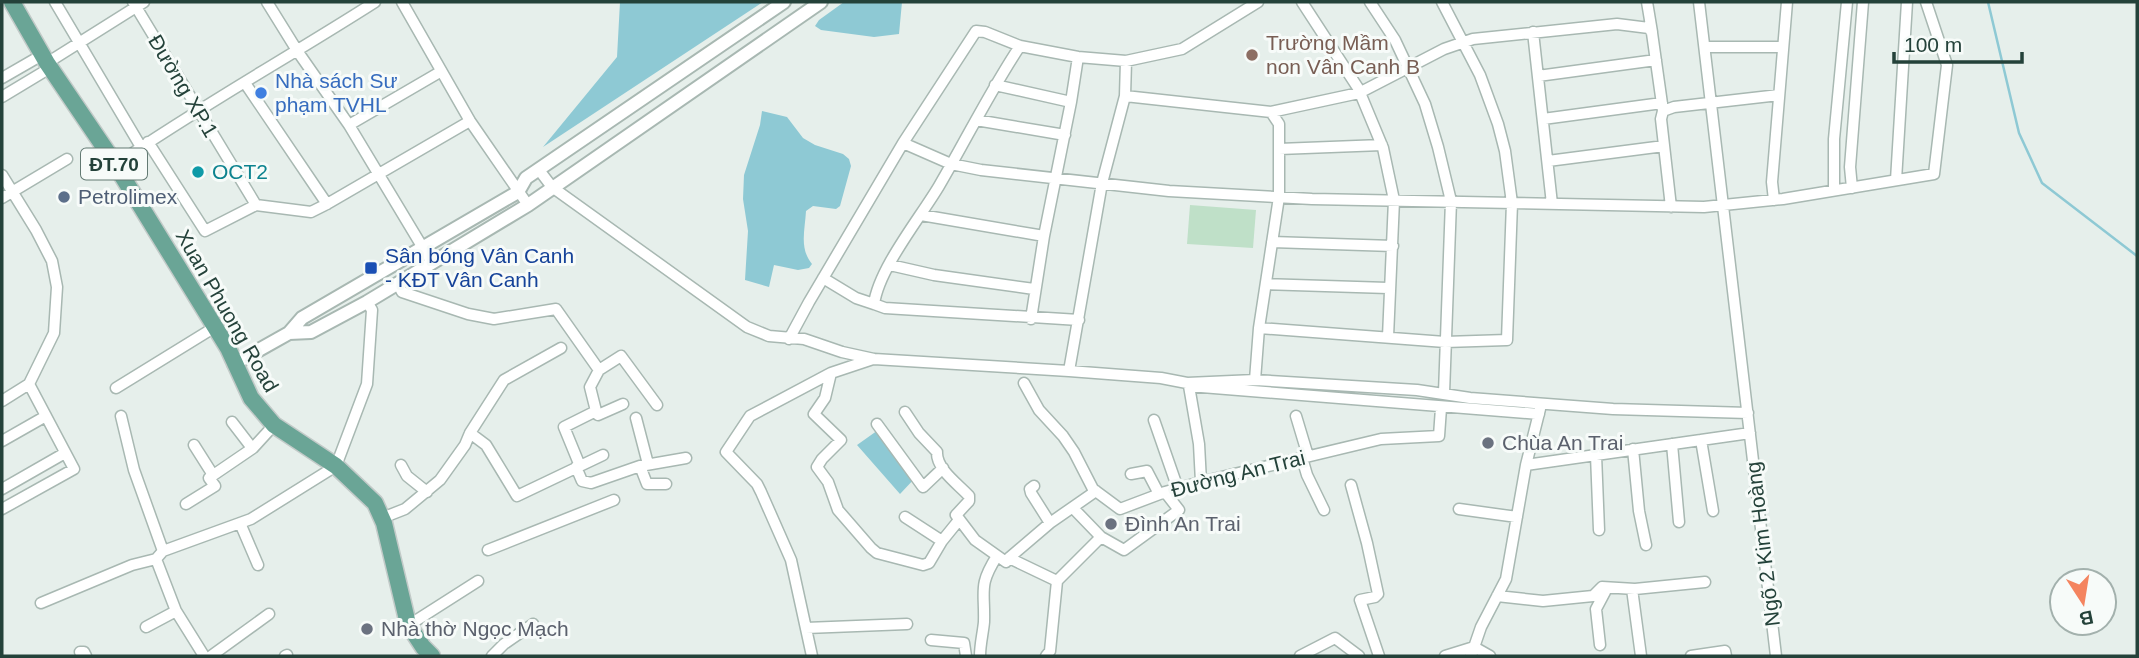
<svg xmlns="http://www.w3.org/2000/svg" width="2139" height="658" font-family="Helvetica,sans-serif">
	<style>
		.green { fill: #bfe0c8 }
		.water { fill: #8ec9d4 }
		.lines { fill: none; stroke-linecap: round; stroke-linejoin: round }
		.stream { stroke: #8ec9d4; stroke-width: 2.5 }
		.minor-casing { stroke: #a8b8b2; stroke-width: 13 }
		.tertiary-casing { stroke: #a8b8b2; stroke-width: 16 }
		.primary-casing { stroke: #c2cac8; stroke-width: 19 }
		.minor { stroke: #fff; stroke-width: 10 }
		.tertiary { stroke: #fff; stroke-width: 12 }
		.primary { stroke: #6aa596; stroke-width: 16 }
		.education-dot { fill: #8d6e63; stroke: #f7fbf9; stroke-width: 2.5 }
		.shop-dot { fill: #3f7fe0; stroke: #f7fbf9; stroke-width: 2.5 }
		.culture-dot { fill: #0f9aa8; stroke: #f7fbf9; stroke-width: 2.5 }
		.service-dot { fill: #5c6f8a; stroke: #f7fbf9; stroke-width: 2.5 }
		.transit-dot { fill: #1a4fb4; stroke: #f7fbf9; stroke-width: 2.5 }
		.worship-dot { fill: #6b7280; stroke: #f7fbf9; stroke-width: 2.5 }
		.labels { text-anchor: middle; stroke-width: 6; stroke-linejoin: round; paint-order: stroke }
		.shield { fill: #f7fbf9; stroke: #637a73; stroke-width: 2 }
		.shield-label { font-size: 19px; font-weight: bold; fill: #24423a }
		.education-label { font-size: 21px; fill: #785e54; stroke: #f7fbf9; text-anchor: start }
		.shop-label { font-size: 21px; fill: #366cbe; stroke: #f7fbf9; text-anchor: start }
		.street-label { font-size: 21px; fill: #24423a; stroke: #f7fbf9 }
		.culture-label { font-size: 21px; fill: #0d838f; stroke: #f7fbf9; text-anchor: start }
		.service-label { font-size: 21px; fill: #4e5e75; stroke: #f7fbf9; text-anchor: start }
		.transit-label { font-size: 21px; fill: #164399; stroke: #f7fbf9; text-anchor: start }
		.worship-label { font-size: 21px; fill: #5b616d; stroke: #f7fbf9; text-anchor: start }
	</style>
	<rect width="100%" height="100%" fill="#e6efeb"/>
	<path class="green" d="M1190 205 1256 210 1253 248 1187 244Z"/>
	<path class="water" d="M620 2H763L543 147 617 57Z
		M844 2H902L899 34 874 37 821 30 815 26 819 20Z
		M762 111 787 117 803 138 815 145 843 154 849 159 851 166 840 206 836 209 813 206 806 211C805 230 799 248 812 264L809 268 798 270 774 265 769 287 745 280 748 231 743 199 744 175 760 125Z
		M881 428 916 477 900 494 857 445Z"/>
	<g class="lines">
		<path class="stream" d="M1988 2 2019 133 2042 183 2137 256"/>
		<g class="minor-casing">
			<path id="minor" d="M55 2 141 147
				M133 2 256 205
				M267 2 298 52 349 125 432 263
				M402 2 470 121 528 205
				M1302 2 1358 88 1383 148 1394 200 1388 337
				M1370 2 1395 40 1425 104 1438 147 1451 201 1444 393
				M1647 2 1652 32
				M1699 2 1776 656
				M1533 32 1552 204
				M1020 46C990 91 966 140 939 186 920 218 879 268 874 304L885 308 1079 320
				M1705 47H1783
				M1126 61 1125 96 1271 112 1359 93 1444 49 1473 39 1617 24 1649 28 1652 33 1663 111
				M47 63 144 2
				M1538 76 1656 60
				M2 78 42 55
				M245 83 327 204
				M995 85 1071 102 1044 236 1031 319
				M2 97 50 68
				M1071 102 1078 57
				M1543 119 1662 103
				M976 120 1065 135
				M349 125 440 72
				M148 142 205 231 256 205 311 212 327 204 470 121
				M903 143 951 164 981 170 1169 191 1312 199 1704 207 1783 199 1934 174 1947 65 1926 2
				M1279 149 1382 145
				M1548 161 1664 146
				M115 165C199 107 289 57 375 2
				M539 170 552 187 747 327 769 336 804 339 842 352 874 359 1069 371 1161 378 1187 383 1255 380 1417 390 1470 398 1613 409 1748 413
				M2 175 36 230 52 261 57 287 54 333 29 384 2 401
				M1896 180 1907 2
				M1852 188 1850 167 1863 2
				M1834 189V139L1847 2
				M2 198 67 159
				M1774 200 1772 182 1787 2
				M1671 207 1661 119 1663 111 1674 107 1779 95
				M921 215 1044 236
				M1272 242 1393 246
				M890 265 934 275 1034 289
				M823 278 856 298 874 304
				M398 284 402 292 468 314 494 319 556 309 599 370 621 356 657 405
				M1266 284 1388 288
				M1259 328 1445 342 1507 340 1512 203 1505 151 1498 124 1480 75 1442 2
				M789 339 809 302 903 143 976 31 985 32 1020 46 1078 57 1126 61 1182 49 1258 2
				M1069 371 1102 183 1125 96
				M831 373 825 398 814 414 841 440 822 459 817 467 828 482 838 510 871 548 877 553 923 565 929 563 942 541
				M1255 380 1259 328 1279 197V124L1271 112
				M1024 383 1039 410 1063 436 1074 452 1093 489 1120 509 1165 492 1201 482 1381 439 1439 436 1441 408
				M116 388 215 327
				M596 411 598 415 623 404
				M905 412 919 433 937 452C936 469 958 484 969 496V501L956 515 975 540 1006 562 1009 558 1057 581
				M121 416 134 470 163 551
				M1296 416 1308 456
				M636 418 648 464
				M1154 420 1178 489
				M232 422 252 448
				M877 424 923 487 943 468
				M470 433 486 445 517 496 603 455
				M1701 440 1713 511
				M2 441 46 416
				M1672 444 1679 522
				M194 445 213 475
				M1633 449 1639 511 1646 545
				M1596 455 1599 530
				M1302 458 1307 475 1324 510
				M401 465 407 476 427 492
				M1526 465 1750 433
				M580 466 564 427 596 411 590 387 599 370
				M640 466 647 484H666
				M576 467 582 481 591 483 640 466 686 458
				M1131 474 1147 471 1159 494
				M1201 482 1199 444 1189 386 1539 414
				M1351 485 1367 543 1378 594 1375 597 1360 600 1379 656
				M1034 486 1030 489 1031 493 1050 523
				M2 489 65 453
				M186 504 215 486 209 478 253 448 274 425
				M1073 508 1101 537 1124 550 1179 510 1165 492
				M2 509 74 469 29 384
				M1459 509 1517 517
				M905 517 942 541 959 520
				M382 518 405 509 440 480 465 445 470 433 504 380 561 348
				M240 523 258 565
				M488 550 614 500
				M1009 558 1050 523 1096 491
				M1632 589 1641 656
				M1497 596 1543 601 1593 596 1602 587 1635 589 1705 582
				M41 603 132 565 156 559
				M409 625 478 581
				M146 627 176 611
				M806 628 907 624
				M931 640 964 643 966 656
				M1600 645 1596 609 1605 592
				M80 652H84L86 656
				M204 656 176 611 156 559 163 551 251 519 336 466 367 384 372 310 367 302
				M211 656 269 614
				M285 656 287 655
				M492 656 504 644 533 624
				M812 656 791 560 761 492 757 484 726 452 750 416 831 373 873 359
				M980 656C980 644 983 633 984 622 985 590 978 586 997 556
				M1046 656 1050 651 1057 581 1101 537
				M1300 656 1335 638 1359 656
				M1445 656 1474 647 1490 656
				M1471 656 1481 627 1506 579 1526 465 1540 409
				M1691 656 1725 651 1726 656"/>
		</g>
		<g class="tertiary-casing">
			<path id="tertiary" d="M289 333 311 332 367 302 528 205 821 2
				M234 364 289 333 302 318 518 192 526 178 784 2"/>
		</g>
		<g class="primary-casing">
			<path id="primary" d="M12 2 47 63 108 153 228 348 251 398 274 425 336 466 375 503 384 523 408 624 423 647 432 656"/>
		</g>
		<use href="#minor" class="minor"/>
		<use href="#tertiary" class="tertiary"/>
		<use href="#primary" class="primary"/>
	</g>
	<circle class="education-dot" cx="1252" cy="55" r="7"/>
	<circle class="shop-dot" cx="261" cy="93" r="7"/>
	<circle class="culture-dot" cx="198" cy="172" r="7"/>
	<circle class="service-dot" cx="64" cy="197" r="7"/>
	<rect class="transit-dot" x="364" y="261" width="14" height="14" rx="3.5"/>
	<g class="worship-dot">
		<circle cx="1488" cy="443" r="7"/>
		<circle cx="1111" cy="524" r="7"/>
		<circle cx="367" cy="629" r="7"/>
	</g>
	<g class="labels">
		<rect class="shield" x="81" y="148.5" width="66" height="31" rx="5"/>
		<g class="shield-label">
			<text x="114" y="171">ĐT.70</text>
		</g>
		<g class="education-label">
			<text x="1266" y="50">Trường Mầm<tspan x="1266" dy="24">non Vân Canh B</tspan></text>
		</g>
		<g class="shop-label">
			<text x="275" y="88">Nhà sách Sư<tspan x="275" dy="24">phạm TVHL</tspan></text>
		</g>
		<g class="street-label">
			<text transform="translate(183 86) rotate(59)" y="7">Đường XP.1</text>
			<text transform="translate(227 311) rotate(60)" y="7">Xuan Phuong Road</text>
			<text transform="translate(1238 474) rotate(-14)" y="7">Đường An Trai</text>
			<text transform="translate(1763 544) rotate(-97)" y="7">Ngõ 2 Kim Hoàng</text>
		</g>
		<g class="culture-label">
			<text x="212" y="179">OCT2</text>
		</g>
		<g class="service-label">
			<text x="78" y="204">Petrolimex</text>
		</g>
		<g class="transit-label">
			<text x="385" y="263">Sân bóng Vân Canh<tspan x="385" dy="24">- KĐT Vân Canh</tspan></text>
		</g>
		<g class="worship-label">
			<text x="1502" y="450">Chùa An Trai</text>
			<text x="1125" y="531">Đình An Trai</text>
			<text x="381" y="636">Nhà thờ Ngọc Mạch</text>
		</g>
	</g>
	<rect width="2139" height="658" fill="none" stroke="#24423a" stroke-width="7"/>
	<g transform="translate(2083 602) rotate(168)"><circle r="33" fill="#f7fbf9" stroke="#a3b1ad" stroke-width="2"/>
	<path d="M0-5L12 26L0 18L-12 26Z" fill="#f4845f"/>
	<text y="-10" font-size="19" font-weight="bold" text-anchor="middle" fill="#24423a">B</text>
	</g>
	<path d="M1894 52v10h128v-10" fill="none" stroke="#24423a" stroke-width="3.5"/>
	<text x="1904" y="52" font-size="21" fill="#24423a" stroke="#f7fbf9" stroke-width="5" paint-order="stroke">100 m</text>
</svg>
